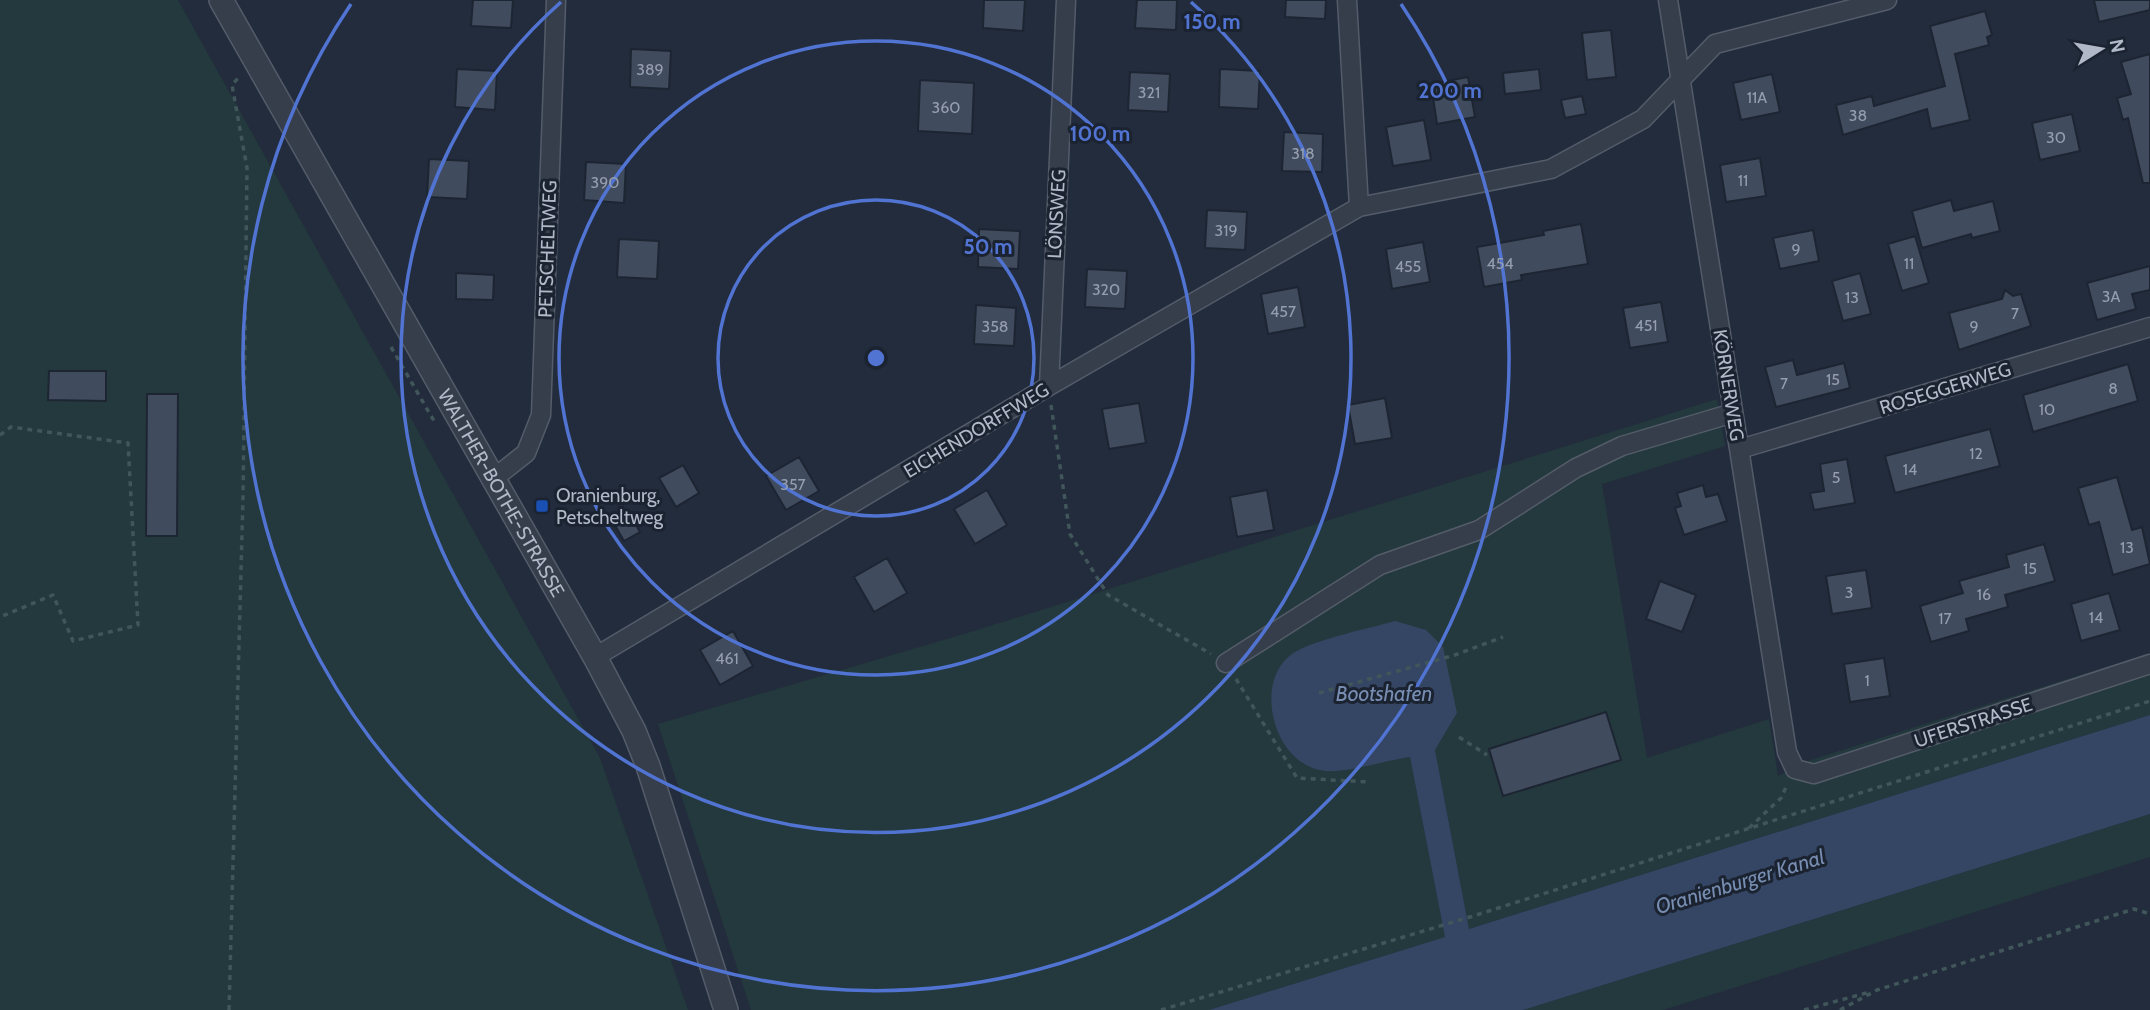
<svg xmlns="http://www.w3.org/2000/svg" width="2150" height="1010" font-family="Cabin,sans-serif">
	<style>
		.green { fill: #24393d }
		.water { fill: #354664 }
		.building { fill: #404b5e; stroke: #1d2533; stroke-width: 2 }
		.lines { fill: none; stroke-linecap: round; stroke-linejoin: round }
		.minor-casing { stroke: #545c6a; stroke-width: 21 }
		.tertiary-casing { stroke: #545c6a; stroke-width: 26 }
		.path { stroke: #41565a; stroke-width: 3.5; stroke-dasharray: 5 5; stroke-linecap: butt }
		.minor { stroke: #363e4c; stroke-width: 18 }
		.tertiary { stroke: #363e4c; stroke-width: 23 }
		.ring { fill: none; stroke: #5173d2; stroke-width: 3.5 }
		.transit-dot { fill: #1a4fb4; stroke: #1b2331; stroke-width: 2.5 }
		.labels { text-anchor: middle; stroke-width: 6; stroke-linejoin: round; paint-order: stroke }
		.number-label { font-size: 16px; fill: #959eae }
		.street-label { font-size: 19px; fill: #b1b9c8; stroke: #1b2331 }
		.poi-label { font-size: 19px; fill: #b1b9c8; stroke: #1b2331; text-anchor: start }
		.water-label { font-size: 21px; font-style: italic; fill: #778db1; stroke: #1b2331 }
		.centre { fill: #5173d2; stroke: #1b2331; stroke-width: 3.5 }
		.ring-label { font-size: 21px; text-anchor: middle; font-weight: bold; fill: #5173d2; stroke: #1b2331; stroke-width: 6; stroke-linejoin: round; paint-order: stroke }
	</style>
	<rect width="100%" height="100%" fill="#222c3c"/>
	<path class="green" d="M0 0H178L600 758 688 1010H0Z
		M1717 399 1725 446 1602 484 1647 758 1769 719 1778 776 1811 760 2150 653V715L1469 929 1435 750 1457 713 1325 771 1410 757 1445 937 1209 1010H751L658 724 974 631Z
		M2150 814V857L1663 1010H1523Z"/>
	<path class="water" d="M1395 621 1426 630 1443 647 1457 713 1435 750 1469 929 2150 715V814L1523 1010H1209L1445 937 1410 757C1388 760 1346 773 1325 771 1271 765 1251 675 1297 651 1321 638 1367 629 1395 621Z"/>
	<path class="building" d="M473 0H513L511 28 471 26Z
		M984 0H1025L1023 31 983 28Z
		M1137 0H1177L1176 30 1135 28Z
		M1286 0H1326L1325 19 1285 17Z
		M2094 0H2150V10L2099 22Z
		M1985 11 1992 35 1987 37 1989 45 1955 54 1970 120 1931 129 1927 109 1843 135 1836 105 1872 96 1874 106 1945 86 1930 26Z
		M1611 30 1616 77 1587 80 1582 33Z
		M631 49 671 51 669 89 630 87Z
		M2150 54V183H2143L2128 118 2123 120 2117 98 2131 94 2121 62Z
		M457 69 497 71 495 110 455 107Z
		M1220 69 1260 71 1258 109 1219 107Z
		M1539 69 1541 90 1505 94 1503 73Z
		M1130 72 1170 74 1168 112 1128 110Z
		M1772 74 1780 112 1741 120 1733 83Z
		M1468 77 1475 117 1437 124 1431 84Z
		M920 80 974 83 972 134 918 131Z
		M1582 96 1586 114 1565 118 1561 100Z
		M2072 114 2080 151 2040 160 2032 123Z
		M1424 120 1431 160 1393 166 1386 127Z
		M1284 132 1323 134 1322 172 1282 171Z
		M1760 158 1766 196 1726 202 1720 165Z
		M429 159 469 161 467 199 427 197Z
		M586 162 626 164 624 203 584 200Z
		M1951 200 1954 211 1993 201 2000 231 1972 238 1971 234 1922 248 1912 211Z
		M1207 210 1247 212 1245 250 1205 248Z
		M1581 224 1588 264 1521 275 1522 280 1484 287 1477 247 1544 235 1543 231Z
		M979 229 1020 231 1018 269 978 267Z
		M1813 230 1819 261 1780 269 1773 238Z
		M1915 236 1929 283 1902 291 1888 244Z
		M619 239 659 241 657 279 617 277Z
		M1423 242 1430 282 1392 289 1386 249Z
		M2150 266V290L2132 294 2136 309 2097 320 2087 283Z
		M1087 269 1127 271 1125 309 1085 307Z
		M456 273 494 275 493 300 456 299Z
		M1860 273 1871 314 1843 321 1832 281Z
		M1298 287 1305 327 1268 334 1261 294Z
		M2005 290 2013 296 2021 294 2031 326 1959 350 1949 313 2002 299Z
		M1661 302 1668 342 1630 348 1623 308Z
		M976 305 1016 308 1014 346 974 344Z
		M1793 360 1797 375 1844 363 1850 388 1776 407 1765 367Z
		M2128 364 2138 401 2033 432 2023 395Z
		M49 371H106V401L48 400Z
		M147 394H178L177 536H146Z
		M1385 398 1392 438 1355 444 1348 405Z
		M1139 403 1146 443 1109 449 1102 409Z
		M1990 429 2000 466 1895 493 1885 456Z
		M799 457 819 491 786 510 766 476Z
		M1847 459 1855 503 1814 510 1810 493 1824 491 1820 464Z
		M683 465 699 493 676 507 659 478Z
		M2117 477 2132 530 2142 527 2150 564 2113 575 2099 522 2089 525 2078 488Z
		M1703 485 1706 497 1718 494 1727 521 1684 535 1675 508 1681 506 1677 493Z
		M987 490 1007 525 975 544 954 509Z
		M1267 490 1274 530 1237 537 1230 497Z
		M629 512 640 532 624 541 613 522Z
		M2044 544 2055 581 2005 595 2008 607 1966 619 1969 631 1931 642 1920 606 1963 593 1959 581 2009 567 2006 555Z
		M887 558 907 593 874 612 854 577Z
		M1866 570 1872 608 1832 614 1826 576Z
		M1660 581 1696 595 1682 632 1646 619Z
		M2109 593 2120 630 2081 641 2071 604Z
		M733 631 753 666 720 685 700 650Z
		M1884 658 1890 696 1850 702 1844 664Z
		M1606 712 1621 760 1503 796 1489 749Z"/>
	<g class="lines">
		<g class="minor-casing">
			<path id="minor" d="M1347 0 1359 207
				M1668 0 1787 752 1795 769 1814 774 2150 664
				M1049 386 1066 0
				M1740 449 2150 327
				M493 479 526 453 541 415 556 0
				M595 657 1049 386 1359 207 1551 169 1643 119 1715 44 1887 0
				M1226 663 1380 565 1479 530 1576 468 1622 446 1733 413"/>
		</g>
		<g class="tertiary-casing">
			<g id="tertiary">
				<path id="s1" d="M221 0 595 657 634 731 648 766 726 1010"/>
			</g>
		</g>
		<path class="path" d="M391 347 434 421
			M1051 405 1070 534 1108 595 1211 654
			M0 435 11 427 128 443 138 625 73 641 53 595 0 617
			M1236 679 1297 778 1368 782
			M1319 693 1455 655 1503 637
			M1459 737 1487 755
			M1749 828 1781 798 1787 785
			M229 1010 243 498 247 168 232 85 239 77
			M1161 1010 1470 917 2150 701
			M1804 1010 1870 992
			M1840 1010 1877 990 2134 909 2150 914"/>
		<use href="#minor" class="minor"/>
		<use href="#tertiary" class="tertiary"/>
	</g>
	<g class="ring">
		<circle cx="876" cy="358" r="158"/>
		<circle cx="876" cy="358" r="317"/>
		<path d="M1191 2A475 475 0 1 1 561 2"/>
		<path d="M1401 4A633 633 0 1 1 351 4"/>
	</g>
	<rect class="transit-dot" x="535" y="499" width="14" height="14" rx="3.5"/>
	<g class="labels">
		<g class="number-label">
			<text x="650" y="75">389</text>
			<text x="1149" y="98">321</text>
			<text x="1757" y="103">11A</text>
			<text x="946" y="113">360</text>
			<text x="1858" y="121">38</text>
			<text x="2056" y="143">30</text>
			<text x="1303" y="159">318</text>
			<text x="1743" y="186">11</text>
			<text x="605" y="188">390</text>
			<text x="1226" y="236">319</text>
			<text x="1796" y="255">9</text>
			<text x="1500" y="269">454</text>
			<text x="1909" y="269">11</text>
			<text x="1408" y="272">455</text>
			<text x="1106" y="295">320</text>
			<text x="2111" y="302">3A</text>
			<text x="1852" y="303">13</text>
			<text x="1283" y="317">457</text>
			<text x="2015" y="319">7</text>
			<text x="1646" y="331">451</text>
			<text x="995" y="332">358</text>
			<text x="1974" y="332">9</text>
			<text x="1833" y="385">15</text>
			<text x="1784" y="389">7</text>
			<text x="2113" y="394">8</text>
			<text x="2047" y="415">10</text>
			<text x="1976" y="459">12</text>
			<text x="1910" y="475">14</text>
			<text x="1836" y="483">5</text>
			<text x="793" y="490">357</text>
			<text x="2127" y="553">13</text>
			<text x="2030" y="574">15</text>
			<text x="1849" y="598">3</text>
			<text x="1984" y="600">16</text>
			<text x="2096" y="623">14</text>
			<text x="1945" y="624">17</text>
			<text x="727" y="664">461</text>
			<text x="1867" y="686">1</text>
		</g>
		<g class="street-label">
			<text transform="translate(1056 214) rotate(-87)" y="7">LÖNSWEG</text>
			<text transform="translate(547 249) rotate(-88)" y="7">PETSCHELTWEG</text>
			<text transform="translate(1729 385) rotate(81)" y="7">KÖRNERWEG</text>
			<text transform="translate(1945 388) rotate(-17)" y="7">ROSEGGERWEG</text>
			<text transform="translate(976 430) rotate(-31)" y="7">EICHENDORFFWEG</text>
			<text dy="7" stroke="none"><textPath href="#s1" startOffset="567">WALTHER-BOTHE-STRASSE</textPath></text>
			<text transform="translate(1973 722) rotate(-18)" y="7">UFERSTRASSE</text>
		</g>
		<g class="poi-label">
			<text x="556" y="502">Oranienburg,<tspan x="556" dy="22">Petscheltweg</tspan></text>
		</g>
		<g class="water-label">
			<text x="1384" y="701">Bootshafen</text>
			<text transform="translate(1740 882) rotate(-17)" y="7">Oranienburger Kanal</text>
		</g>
	</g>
	<circle cx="876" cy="358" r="10" class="centre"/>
	<g class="ring-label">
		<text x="1212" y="29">150 m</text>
		<text x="1450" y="98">200 m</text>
		<text x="1100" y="141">100 m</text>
		<text x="988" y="254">50 m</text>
	</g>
	<g transform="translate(2101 49) rotate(79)" stroke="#1b2331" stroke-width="5" paint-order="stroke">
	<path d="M0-5L12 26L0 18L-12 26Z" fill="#b1b9c8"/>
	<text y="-10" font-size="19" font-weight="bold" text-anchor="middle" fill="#b1b9c8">N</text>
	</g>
</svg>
